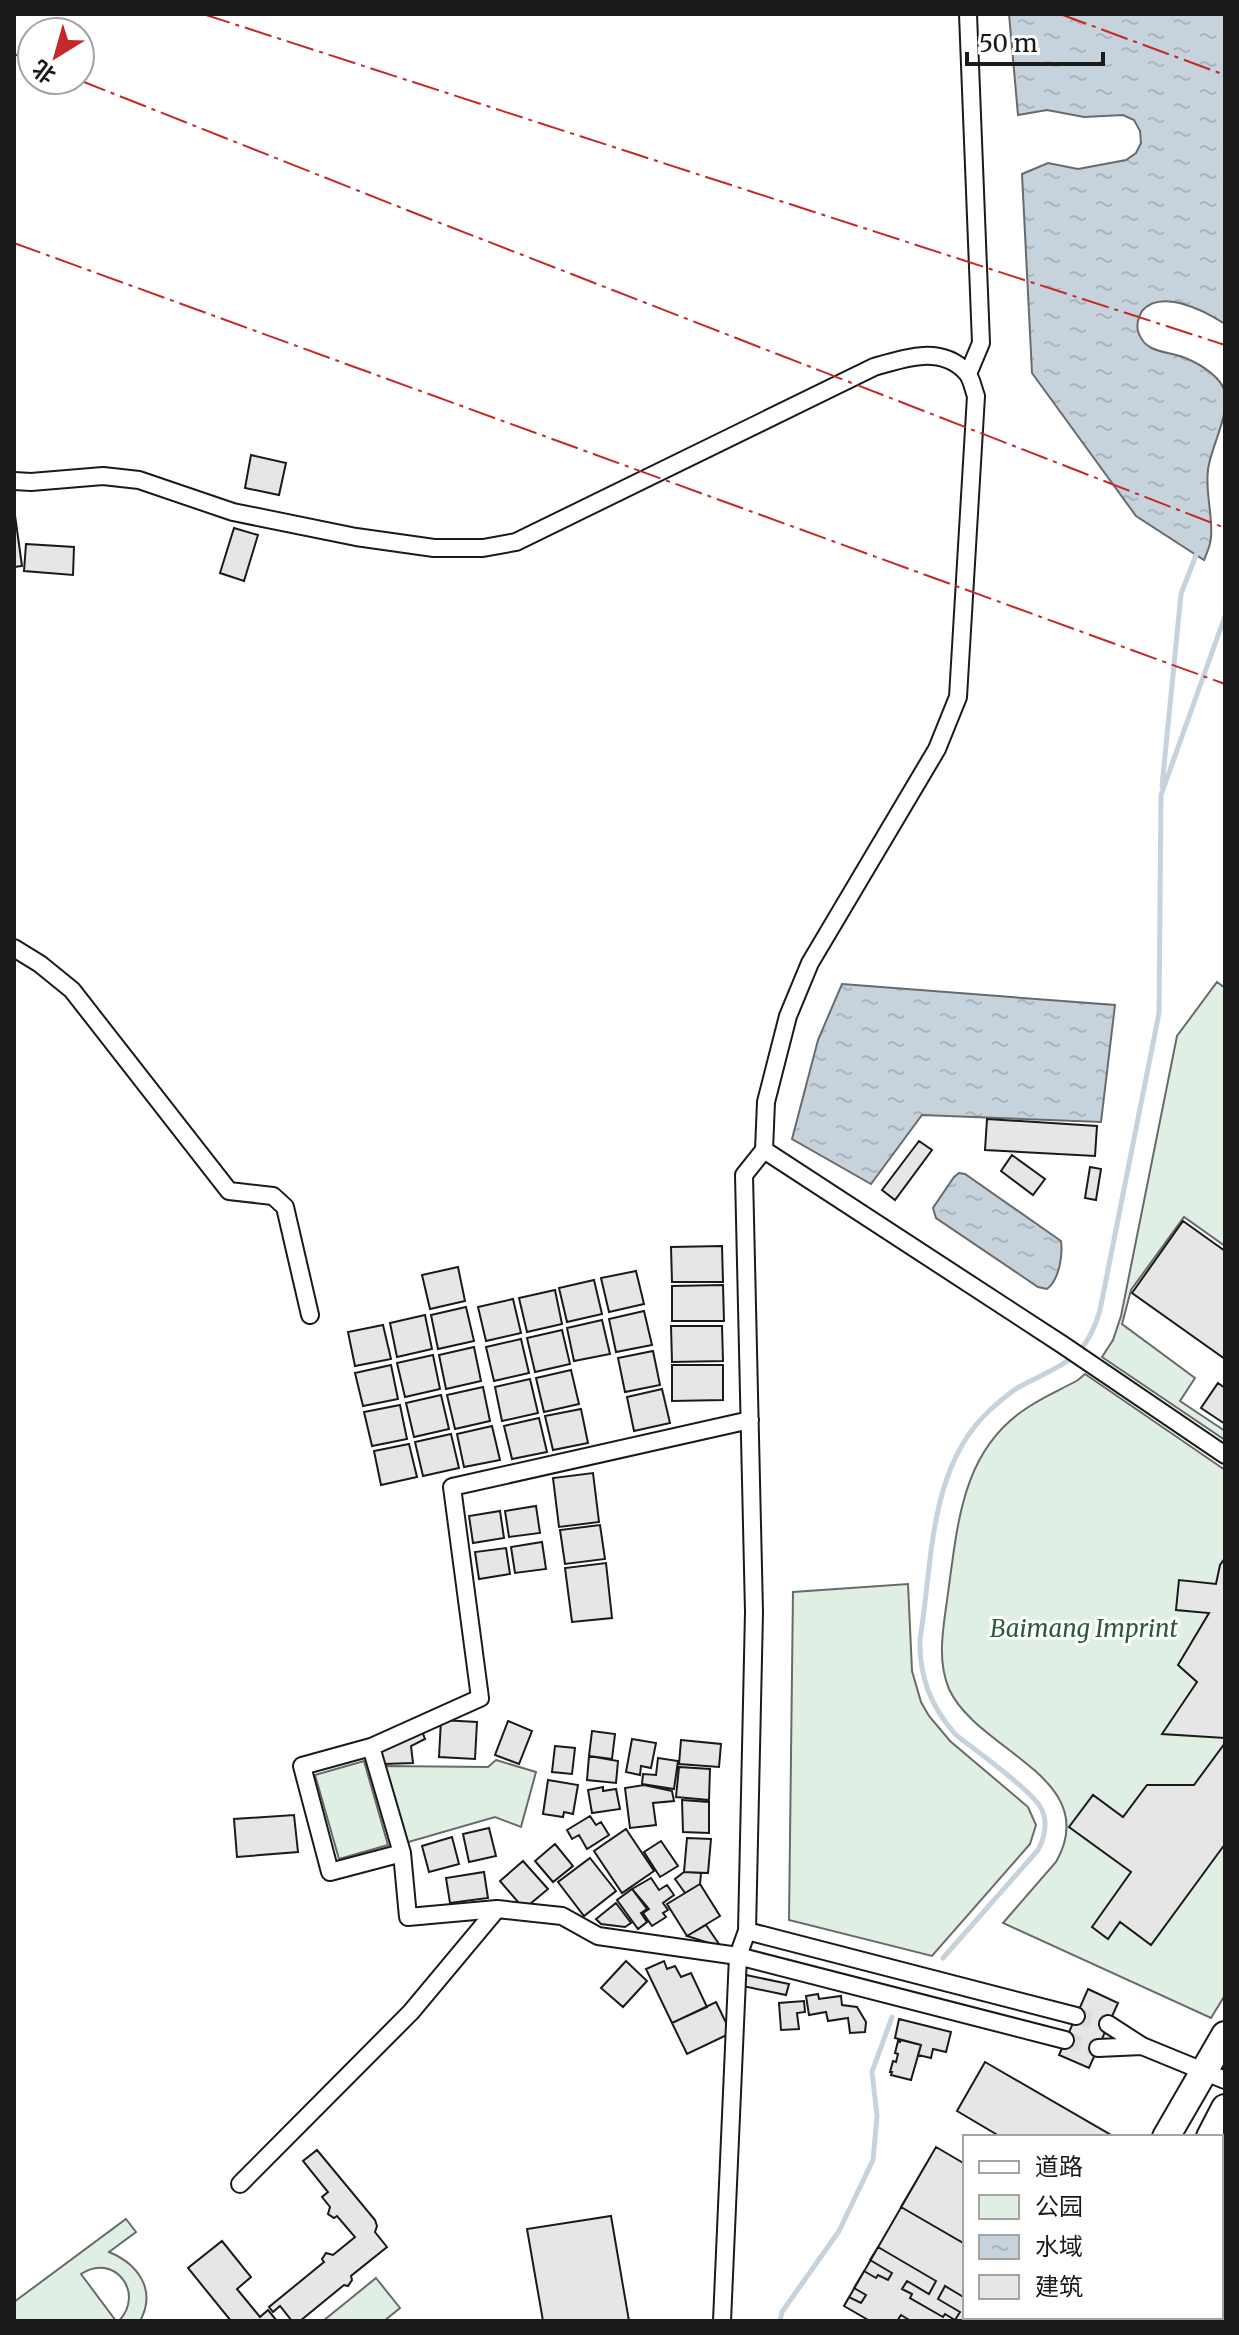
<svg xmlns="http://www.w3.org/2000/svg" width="1239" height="2335" font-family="Merriweather,'Noto Sans SC',serif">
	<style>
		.green { fill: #e0efe3; stroke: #6a6a6a; stroke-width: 2 }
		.water { fill: url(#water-ripples); stroke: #6a6a6a; stroke-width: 2 }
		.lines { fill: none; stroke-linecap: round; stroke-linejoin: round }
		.stream { stroke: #c6d2dc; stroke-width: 5 }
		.building { fill: #e6e6e6; stroke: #1a1a1a; stroke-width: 2 }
		.minor-tunnel { stroke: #ddd; stroke-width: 16; stroke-dasharray: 16 8; stroke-linecap: butt }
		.minor-casing { stroke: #1a1a1a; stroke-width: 20 }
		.primary-casing { stroke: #1a1a1a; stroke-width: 30 }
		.minor { stroke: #fff; stroke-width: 16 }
		.primary { stroke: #fff; stroke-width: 26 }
		.power { stroke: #c62828; stroke-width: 2; stroke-dasharray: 28 6 4 6; stroke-linecap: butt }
		.labels { text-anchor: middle; stroke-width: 6; stroke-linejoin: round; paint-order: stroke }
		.park-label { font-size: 24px; font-style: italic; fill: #2b5a34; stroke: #fff }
	</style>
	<defs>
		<pattern id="water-ripples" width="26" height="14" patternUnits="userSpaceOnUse" patternTransform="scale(2)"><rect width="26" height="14" fill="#c6d2dc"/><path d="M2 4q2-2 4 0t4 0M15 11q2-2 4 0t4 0" fill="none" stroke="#aab4bc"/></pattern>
	</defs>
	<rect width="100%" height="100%" fill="#fff"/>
	<path class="green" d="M1217 982 1225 988V1246L1184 1217 1131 1290 1122 1324 1195 1378 1180 1401 1225 1431V1440L1102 1357 1113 1340 1121 1316 1177 1036Z
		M1085 1374 1225 1470V1995L1211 2018 1003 1923 1056 1862C1104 1778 977 1751 949 1689 936 1658 944 1625 948 1593 958 1522 962 1448 1030 1406 1045 1396 1062 1389 1078 1380Z
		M908 1584 912 1671 921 1702 929 1716 950 1741 1028 1807 1036 1825 1030 1844 932 1956 789 1920 793 1592Z
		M496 1760 536 1772 521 1827 495 1817 405 1843 385 1766 488 1767Z
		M364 1761 388 1845 339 1859 315 1775Z
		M126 2219 136 2232 109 2252C138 2264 157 2290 140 2321H119C146 2292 113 2252 81 2274L116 2321H14V2302Z
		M376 2278 400 2308 384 2321H323Z"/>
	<path class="water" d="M1009 14H1225V324C1205 311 1161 288 1142 311 1138 318 1136 327 1139 334 1146 352 1164 351 1180 356 1195 361 1216 373 1223 387 1234 407 1210 448 1208 470 1205 492 1213 515 1211 537 1211 544 1207 553 1204 560L1136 516 1032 373 1022 174 1048 163 1078 169 1126 160 1136 153 1141 143 1140 131 1134 120 1123 115 1084 117 1047 110 1018 115Z
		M842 984 1115 1005 1101 1122 922 1115 871 1184 792 1139 818 1040Z
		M959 1173 965 1174 1061 1241C1063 1256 1059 1280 1047 1289L1038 1287 936 1218 933 1208 954 1177Z"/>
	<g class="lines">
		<path class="stream" d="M1162 786 1181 594 1196 555
			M943 1958 1038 1850C1045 1837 1048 1822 1041 1808 1031 1790 975 1750 956 1735 931 1707 919 1677 920 1639 933 1562 928 1467 990 1410 999 1402 1009 1393 1019 1387 1040 1375 1065 1367 1081 1349 1091 1337 1096 1324 1100 1310L1159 1013 1161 795 1225 616
			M780 2321 782 2312 839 2231 873 2160 877 2116 872 2072 892 2017"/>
	</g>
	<path class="building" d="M251 455 286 463 279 495 245 488Z
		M14 508 22 566 14 567Z
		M234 528 258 535 244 581 220 573Z
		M26 544 74 547 73 575 24 571Z
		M987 1119 1097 1126 1095 1156 985 1150Z
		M919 1141 932 1150 895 1200 882 1190Z
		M1012 1155 1045 1179 1033 1195 1001 1171Z
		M1090 1167 1101 1169 1096 1200 1085 1198Z
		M1183 1221 1225 1251V1359L1132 1293Z
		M722 1246 723 1282H672L671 1247Z
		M458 1267 465 1301 430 1309 422 1275Z
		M636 1271 644 1304 609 1312 601 1278Z
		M594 1280 602 1314 567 1322 559 1288Z
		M723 1285 724 1321H672V1286Z
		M555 1290 562 1324 527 1332 519 1298Z
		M513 1299 521 1333 486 1341 478 1307Z
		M466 1307 474 1341 438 1349 431 1315Z
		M644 1311 652 1345 616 1352 609 1319Z
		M425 1315 432 1349 397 1357 390 1323Z
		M602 1320 610 1354 574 1361 567 1328Z
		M383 1325 391 1359 355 1366 348 1332Z
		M671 1326H722L723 1361 672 1362Z
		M562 1330 570 1364 535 1372 527 1338Z
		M521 1339 529 1373 494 1381 486 1347Z
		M474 1347 481 1381 446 1389 439 1355Z
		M653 1351 660 1385 625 1392 618 1358Z
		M433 1355 440 1389 405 1397 397 1363Z
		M391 1365 398 1399 363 1406 355 1373Z
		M672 1365H723V1400L672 1401Z
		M571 1370 579 1404 544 1412 536 1378Z
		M530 1379 538 1413 502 1421 495 1387Z
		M1218 1383 1225 1388V1424L1201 1408Z
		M483 1387 490 1421 455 1429 447 1395Z
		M662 1389 670 1423 634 1431 627 1397Z
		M441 1395 449 1429 414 1437 406 1403Z
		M400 1405 407 1439 372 1446 364 1412Z
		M581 1409 588 1443 553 1450 545 1416Z
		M539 1418 547 1452 512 1459 504 1426Z
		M492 1426 500 1460 464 1467 457 1434Z
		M451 1434 459 1468 423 1476 415 1442Z
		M409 1444 417 1477 381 1485 374 1451Z
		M593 1473 599 1522 559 1527 553 1478Z
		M536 1506 540 1533 509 1537 505 1511Z
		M500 1511 504 1538 473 1543 469 1516Z
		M600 1525 605 1559 565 1564 560 1530Z
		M542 1542 546 1569 515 1573 511 1547Z
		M506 1548 510 1574 479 1579 475 1552Z
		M1225 1558V1738L1162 1734 1197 1682 1178 1665 1209 1613 1176 1610 1179 1580 1216 1584 1220 1565Z
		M606 1563 612 1618 572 1622 565 1568Z
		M441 1720 477 1722 475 1759 439 1757Z
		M508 1721 532 1731 519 1764 495 1755Z
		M422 1731 425 1739 411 1746 413 1763 384 1764 380 1747Z
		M592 1731 615 1734 612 1759 589 1756Z
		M632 1739 656 1743 651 1768 641 1766 640 1775 626 1772Z
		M681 1740 721 1744 719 1767 679 1764Z
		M1225 1743V1844L1151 1945 1120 1922 1108 1939 1092 1927 1131 1872 1069 1827 1093 1795 1123 1817 1147 1785H1194Z
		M555 1746 575 1748 572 1774 552 1772Z
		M589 1756 618 1761 616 1783 587 1780Z
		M658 1758 678 1761 674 1789 642 1784 643 1774 656 1775Z
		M679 1767 710 1769 709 1800 676 1797Z
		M548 1780 578 1785 573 1814 564 1812 563 1817 543 1814Z
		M644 1785 672 1791 674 1801 653 1803 656 1825 630 1828 625 1788Z
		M603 1787V1791L616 1789 620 1809 592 1813 588 1790Z
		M682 1800 709 1802V1833L683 1832Z
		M294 1815 298 1852 237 1857 234 1819Z
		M590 1816 596 1825 601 1822 609 1835 587 1849 579 1835 572 1839 567 1830Z
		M489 1828 496 1856 469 1862 463 1834Z
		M626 1829 654 1871 622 1893 594 1851Z
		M452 1837 459 1864 429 1872 422 1846Z
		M687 1838 711 1839 708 1873 684 1872Z
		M661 1841 678 1866 660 1877 644 1852Z
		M555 1844 573 1866 553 1882 535 1861Z
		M590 1858 616 1891 584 1916 558 1882Z
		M523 1861 548 1889 524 1909 500 1881Z
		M484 1872 488 1898 450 1903 446 1878Z
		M684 1872 701 1873 700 1884 685 1893 675 1879Z
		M651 1878 659 1890 667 1885 674 1895 663 1903 668 1910 663 1913 666 1917 652 1926 643 1913 649 1909 632 1889Z
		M700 1884 720 1916 687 1936 667 1904Z
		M632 1889 647 1909 641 1913 647 1922 638 1929 617 1900Z
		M616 1903 631 1923 625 1927 601 1924 596 1919Z
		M706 1925 721 1947 687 1936Z
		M626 1961 647 1981 623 2007 601 1988Z
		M664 1961 667 1969 675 1966 681 1977 691 1973 707 2007 672 2023 646 1969Z
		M741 1974 789 1984 786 1995 738 1985Z
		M1088 1989 1118 2003 1089 2068 1059 2055Z
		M818 1994 819 1999 841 1996 842 2005 857 2007 866 2022 865 2032 850 2033 848 2018 828 2021 826 2012 809 2015 806 1996Z
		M804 2001 805 2012 797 2013 799 2029 781 2030 779 2003Z
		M716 2002 731 2033 687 2054 672 2023Z
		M899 2019 951 2032 946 2052 933 2049 931 2058 918 2055 921 2045 895 2038Z
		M901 2040 921 2045 911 2080 891 2075 892 2072H890L893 2061 896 2062 898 2054 895 2053 898 2041 900 2042Z
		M985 2062 1111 2135 1110 2137H1001L957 2111Z
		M936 2147 965 2164V2244L901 2207Z
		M936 2147 965 2164V2317H1005L1003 2321H870L844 2306Z
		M317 2150 375 2220 377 2226 375 2232 387 2247 351 2276 352 2280 348 2286 344 2285 300 2321H292L280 2306 273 2312 269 2307 324 2262 322 2259 326 2253 333 2255 355 2237 337 2216 334 2218 328 2214 330 2207 322 2197 328 2192 303 2161Z
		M611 2216 629 2321H543L527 2229Z
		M222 2241 251 2277 237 2289 260 2317 268 2310 277 2321H231L188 2268Z
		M878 2247 936 2281 929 2294 907 2281 902 2289 912 2294 910 2298 943 2317 945 2314 955 2320 960 2312 938 2299 945 2286 965 2298V2317H998L1003 2321H911L901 2315 897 2321H870L844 2306 849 2297 861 2303 866 2295 854 2288 864 2271 876 2278 878 2275 888 2280 892 2273 870 2260Z"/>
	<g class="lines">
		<path class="minor-tunnel" d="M1076 2016 1108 2024
			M1065 2040 1098 2048"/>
		<g class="minor-casing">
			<path id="minor" d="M968 374 981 343 968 14
				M14 481 31 482 103 476 139 480 233 512 356 537 434 548H483L516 542 874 367C904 358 941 345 966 372 972 378 973 389 976 396L958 697 937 749 810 963 788 1016 766 1102 764 1150 744 1175 754 1612 747 1931 738 1956 722 2321
				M14 948 40 964 72 990 229 1191 273 1196 285 1207 310 1315
				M764 1150 1063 1345 1225 1455
				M371 1747 402 1853 408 1917 497 1909 562 1916 598 1936 738 1956 1065 2040
				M402 1853 330 1872 302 1766 371 1747 480 1698 452 1487 750 1420
				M747 1931 1076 2016
				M1108 2024 1142 2046 1225 2080
				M1098 2048 1142 2046
				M240 2184 411 2012 497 1909"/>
		</g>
		<g class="primary-casing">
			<path id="primary" d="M1166 2137 1225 2035
				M1210 2137 1225 2108
				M1060 2321 1062 2317
				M1102 2321 1104 2317"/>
		</g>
		<use href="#minor" class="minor"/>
		<use href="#primary" class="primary"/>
		<path class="power" d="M203 14 1225 345
			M1060 14 1225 75
			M14 54 32 61
			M79 80 417 214 1225 528
			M14 243 1225 684"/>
	</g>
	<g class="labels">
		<g class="park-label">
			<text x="1084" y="1637">Baimang Imprint</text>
		</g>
	</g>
	<rect width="1239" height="2335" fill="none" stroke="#1a1a1a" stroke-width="32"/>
	<rect x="963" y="2135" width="260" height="184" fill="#ffffff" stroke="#a3a3a3" stroke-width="2"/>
	<rect x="979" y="2161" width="40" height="12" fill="#ffffff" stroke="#a3a3a3" stroke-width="2"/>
	<text x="1035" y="2175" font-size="24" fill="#1a1a1a">道路</text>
	<rect x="979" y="2195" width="40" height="24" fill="#e0efe3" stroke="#a3a3a3" stroke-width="2"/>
	<text x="1035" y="2215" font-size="24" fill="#1a1a1a">公园</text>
	<rect x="979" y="2235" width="40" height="24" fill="url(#water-ripples)" stroke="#a3a3a3" stroke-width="2"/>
	<text x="1035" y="2255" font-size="24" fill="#1a1a1a">水域</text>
	<rect x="979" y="2275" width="40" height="24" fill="#e6e6e6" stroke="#a3a3a3" stroke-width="2"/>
	<text x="1035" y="2295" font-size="24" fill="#1a1a1a">建筑</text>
	<g transform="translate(56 56) rotate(217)"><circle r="38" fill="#ffffff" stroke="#a3a3a3" stroke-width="2"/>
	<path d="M0-6L14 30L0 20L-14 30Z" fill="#c62828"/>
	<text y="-12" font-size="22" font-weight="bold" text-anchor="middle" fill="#1a1a1a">北</text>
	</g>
	<path d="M967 52v12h136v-12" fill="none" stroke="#1a1a1a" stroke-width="4"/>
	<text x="979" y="52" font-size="24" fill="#1a1a1a" stroke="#ffffff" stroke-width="6" paint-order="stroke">50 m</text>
</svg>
